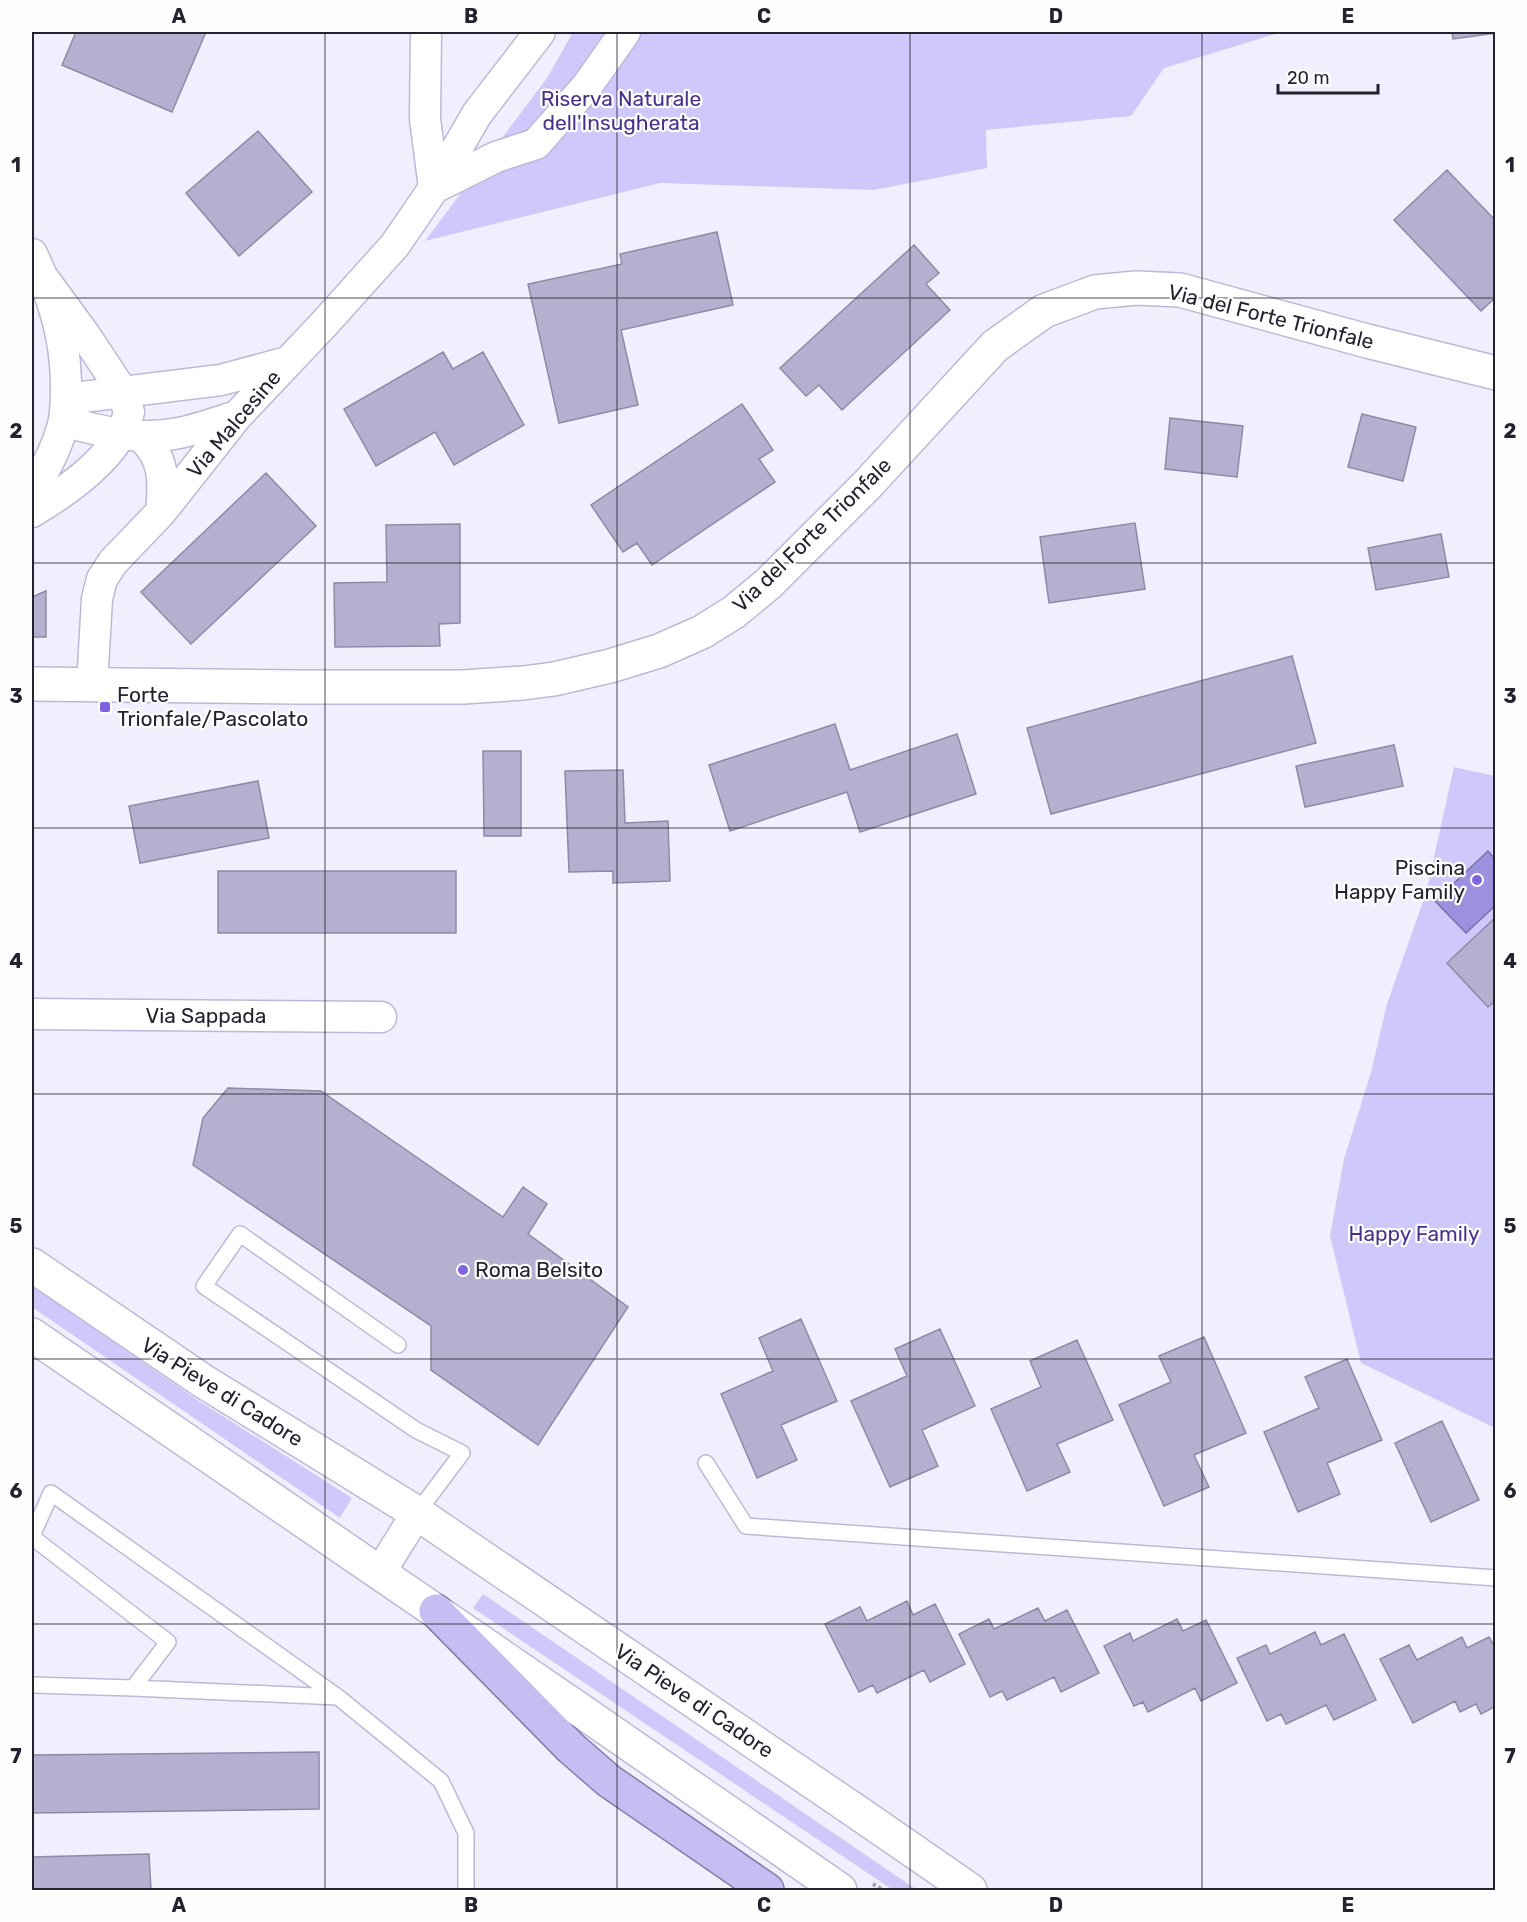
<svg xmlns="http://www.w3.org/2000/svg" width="1527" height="1922" font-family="Rubik,sans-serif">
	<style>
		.green { fill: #cec9fa }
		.water { fill: #9c91de; stroke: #7870a9; stroke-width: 1.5 }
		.building { fill: #b4b1d0; stroke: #8d8aa8; stroke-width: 1.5 }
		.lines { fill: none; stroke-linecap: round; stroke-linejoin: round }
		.service-casing { stroke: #bcb9d8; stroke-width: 18 }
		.minor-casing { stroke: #bcb9d8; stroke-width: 33 }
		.tertiary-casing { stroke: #bcb9d8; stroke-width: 36 }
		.trunk-casing { stroke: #837dab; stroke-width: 36 }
		.path { stroke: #9f9eab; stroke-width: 4; stroke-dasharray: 3 3; stroke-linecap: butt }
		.service { stroke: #fff; stroke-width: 15 }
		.minor { stroke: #fff; stroke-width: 30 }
		.tertiary { stroke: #fff; stroke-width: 33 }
		.trunk { stroke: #c4bef2; stroke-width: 33 }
		.grid { fill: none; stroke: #24222e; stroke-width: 1.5; stroke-opacity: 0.55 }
		.poi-dot { fill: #7f64df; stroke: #fefefe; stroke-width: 2 }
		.labels { text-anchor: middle; stroke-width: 4.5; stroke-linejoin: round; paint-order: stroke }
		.park-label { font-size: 21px; fill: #48318b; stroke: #fefefe }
		.street-label { font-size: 21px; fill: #24222e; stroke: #fefefe }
		.poi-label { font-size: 21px; fill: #24222e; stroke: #fefefe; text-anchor: start }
		.neatline { fill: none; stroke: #24222e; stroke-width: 2 }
		.grid-label { font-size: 20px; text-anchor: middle; font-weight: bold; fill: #24222e }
	</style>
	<rect width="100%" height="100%" fill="#f0effd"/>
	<path class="green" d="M573 32H1282L1164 68 1131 116 986 130 987 168 874 190 660 183 425 241 547 78Z
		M1454 767 1495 776V1428L1361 1363 1330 1236 1344 1159 1371 1072 1387 1004 1426 893Z
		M32 1286 199 1401 352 1498 340 1518 32 1307Z
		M483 1594 917 1890H893L473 1608Z"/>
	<path class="water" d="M1488 851 1495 859V906L1466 933 1435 901Z"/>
	<path class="building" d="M76 32H206L172 112 62 65Z
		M1452 32H1496V33L1453 39Z
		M258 131 312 192 239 256 186 193Z
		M1447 170 1496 221V297L1481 311 1394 220Z
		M717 232 733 305 621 330 638 405 559 423 528 284 622 264 620 254Z
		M914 245 939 273 926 284 950 310 842 410 819 385 806 396 780 368Z
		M443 352 453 369 483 352 524 425 454 465 435 432 376 466 344 409Z
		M742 404 773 450 759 459 775 482 652 565 637 543 623 552 591 505Z
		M1362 414 1416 427 1403 481 1348 467Z
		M1170 418 1243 426 1237 477 1165 469Z
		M266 473 316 526 191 644 141 592Z
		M1135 523 1145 589 1049 603 1040 537Z
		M460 524V623L439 624 440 646 335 647 334 583 387 582 386 525Z
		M1441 534 1449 577 1376 590 1368 548Z
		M46 591V637H32V597Z
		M1292 656 1316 743 1051 814 1027 728Z
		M835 724 850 770 957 734 976 794 860 832 847 792 730 831 709 765Z
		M1394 745 1403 786 1305 807 1296 766Z
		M483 751H521V836H484Z
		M623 770 625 823 668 821 670 881 613 883V871L569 872 565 771Z
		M258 781 269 838 140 863 129 806Z
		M218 871H456V933H218Z
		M1496 917V1000L1488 1007 1447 963Z
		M228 1088 321 1091 503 1217 523 1187 547 1204 528 1234 628 1307 538 1445 431 1370V1326L193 1165 203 1118Z
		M801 1319 837 1401 781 1425 797 1460 757 1478 721 1394 773 1371 759 1338Z
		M940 1329 975 1406 922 1430 938 1466 890 1487 851 1401 907 1376 895 1349Z
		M1204 1337 1246 1433 1194 1455 1209 1487 1164 1506 1119 1405 1171 1382 1159 1356Z
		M1077 1340 1113 1420 1057 1444 1070 1472 1027 1491 991 1409 1041 1387 1030 1361Z
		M1347 1359 1382 1440 1327 1463 1340 1494 1298 1512 1264 1432 1319 1408 1305 1377Z
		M1442 1421 1479 1500 1431 1522 1395 1443Z
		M907 1601 913 1615 935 1604 965 1664 930 1682 924 1670 877 1693 873 1685 859 1692 825 1624 860 1607 867 1621Z
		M1038 1608 1045 1621 1067 1610 1099 1673 1061 1692 1054 1677 1007 1700 1002 1691 990 1697 959 1634 989 1619 994 1629Z
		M1177 1619 1183 1631 1206 1620 1237 1683 1201 1701 1195 1688 1148 1712 1143 1702 1134 1706 1104 1646 1130 1633 1133 1641Z
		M1315 1632 1321 1645 1344 1634 1376 1700 1334 1720 1326 1705 1286 1724 1281 1714 1267 1721 1237 1658 1266 1645 1270 1654Z
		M1462 1637 1467 1648 1489 1637 1496 1649V1706L1481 1714 1476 1704 1460 1712 1455 1701 1413 1723 1380 1659 1409 1645 1417 1660Z
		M319 1752V1809L32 1813V1755Z
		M149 1854 151 1890H32V1857Z"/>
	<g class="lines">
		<g class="service-casing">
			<path id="service" d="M398 1345 240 1234 204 1286 416 1430 462 1453 417 1513
				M706 1463 746 1526 1496 1578
				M32 1536 51 1493 338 1697 441 1781 466 1833V1890
				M32 1537 168 1642 133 1688 32 1685
				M133 1688 338 1697"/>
		</g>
		<g class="minor-casing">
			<path id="minor" d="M426 32 425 119 434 188
				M434 188 496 157 536 144 587 86 625 32
				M32 254C53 298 65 333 66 383 66 395 66 408 64 420 59 445 44 471 32 492
				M66 399 221 380 287 362
				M64 421C101 432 140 441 179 433 198 429 218 422 237 416
				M140 436C165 456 164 482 161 512
				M32 512C67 491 120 455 129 412L122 391 85 335 44 279
				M92 685 97 599 102 579 113 562 161 512 237 416 324 324 395 245 434 188 477 114 540 32
				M32 1014 381 1017
				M379 1574 417 1513"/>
		</g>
		<g class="tertiary-casing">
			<path id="tertiary" d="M32 684 295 687H463L523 683 554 679 610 666 659 651 702 632 734 612 768 584 867 485 995 346 1044 311 1095 292 1136 288 1180 290 1367 341 1496 373
				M32 1265 203 1381 417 1513 857 1812 970 1890
				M32 1335 580 1710 840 1890"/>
		</g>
		<g class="trunk-casing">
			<path id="trunk" d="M436 1611 571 1748 609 1781 767 1890"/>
		</g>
		<path class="path" d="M873 1884 883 1890"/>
		<use href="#service" class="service"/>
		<use href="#minor" class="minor"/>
		<use href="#tertiary" class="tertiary"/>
		<use href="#trunk" class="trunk"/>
	</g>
	<path class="grid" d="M325 32V1890M617 32V1890M910 32V1890M1202 32V1890M32 298H1496M32 563H1496M32 828H1496M32 1094H1496M32 1359H1496M32 1624H1496"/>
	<g class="poi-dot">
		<rect x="99" y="701" width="12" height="12" rx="3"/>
		<circle cx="1477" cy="880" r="6"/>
		<circle cx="463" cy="1270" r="6"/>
	</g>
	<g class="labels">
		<g class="park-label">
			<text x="621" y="106">Riserva Naturale<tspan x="621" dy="24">dell'Insugherata</tspan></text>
			<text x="1414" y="1241">Happy Family</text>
		</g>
		<g class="street-label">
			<text transform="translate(1271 317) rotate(14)" y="7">Via del Forte Trionfale</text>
			<text transform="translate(234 424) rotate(-50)" y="7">Via Malcesine</text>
			<text transform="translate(812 535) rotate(-44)" y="7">Via del Forte Trionfale</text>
			<text x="206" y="1023">Via Sappada</text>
			<text transform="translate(222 1392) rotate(32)" y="7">Via Pieve di Cadore</text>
			<text transform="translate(694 1701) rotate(34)" y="7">Via Pieve di Cadore</text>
		</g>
		<g class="poi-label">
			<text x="117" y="702">Forte<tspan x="117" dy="24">Trionfale/Pascolato</tspan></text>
			<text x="1465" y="875" text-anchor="end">Piscina<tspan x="1465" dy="24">Happy Family</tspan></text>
			<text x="475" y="1277">Roma Belsito</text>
		</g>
	</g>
	<rect width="1527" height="1922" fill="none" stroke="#fefefe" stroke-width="66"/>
	<path d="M1278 84v9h100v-9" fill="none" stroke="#24222e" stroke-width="3"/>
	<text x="1287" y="84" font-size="18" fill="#24222e" stroke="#fefefe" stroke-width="4.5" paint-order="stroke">20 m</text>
	<rect x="33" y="33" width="1461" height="1856" class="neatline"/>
	<g class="grid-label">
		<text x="179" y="23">A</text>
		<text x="471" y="23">B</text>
		<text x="764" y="23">C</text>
		<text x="1056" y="23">D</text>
		<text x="1348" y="23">E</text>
		<text x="16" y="172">1</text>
		<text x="1510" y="172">1</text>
		<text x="16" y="438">2</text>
		<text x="1510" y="438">2</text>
		<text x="16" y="703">3</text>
		<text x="1510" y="703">3</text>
		<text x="16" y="968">4</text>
		<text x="1510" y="968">4</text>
		<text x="16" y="1233">5</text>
		<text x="1510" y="1233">5</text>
		<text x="16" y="1498">6</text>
		<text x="1510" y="1498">6</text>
		<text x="16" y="1763">7</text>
		<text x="1510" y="1763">7</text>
		<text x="179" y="1912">A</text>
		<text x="471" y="1912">B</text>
		<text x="764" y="1912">C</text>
		<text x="1056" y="1912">D</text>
		<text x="1348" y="1912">E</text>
	</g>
</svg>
